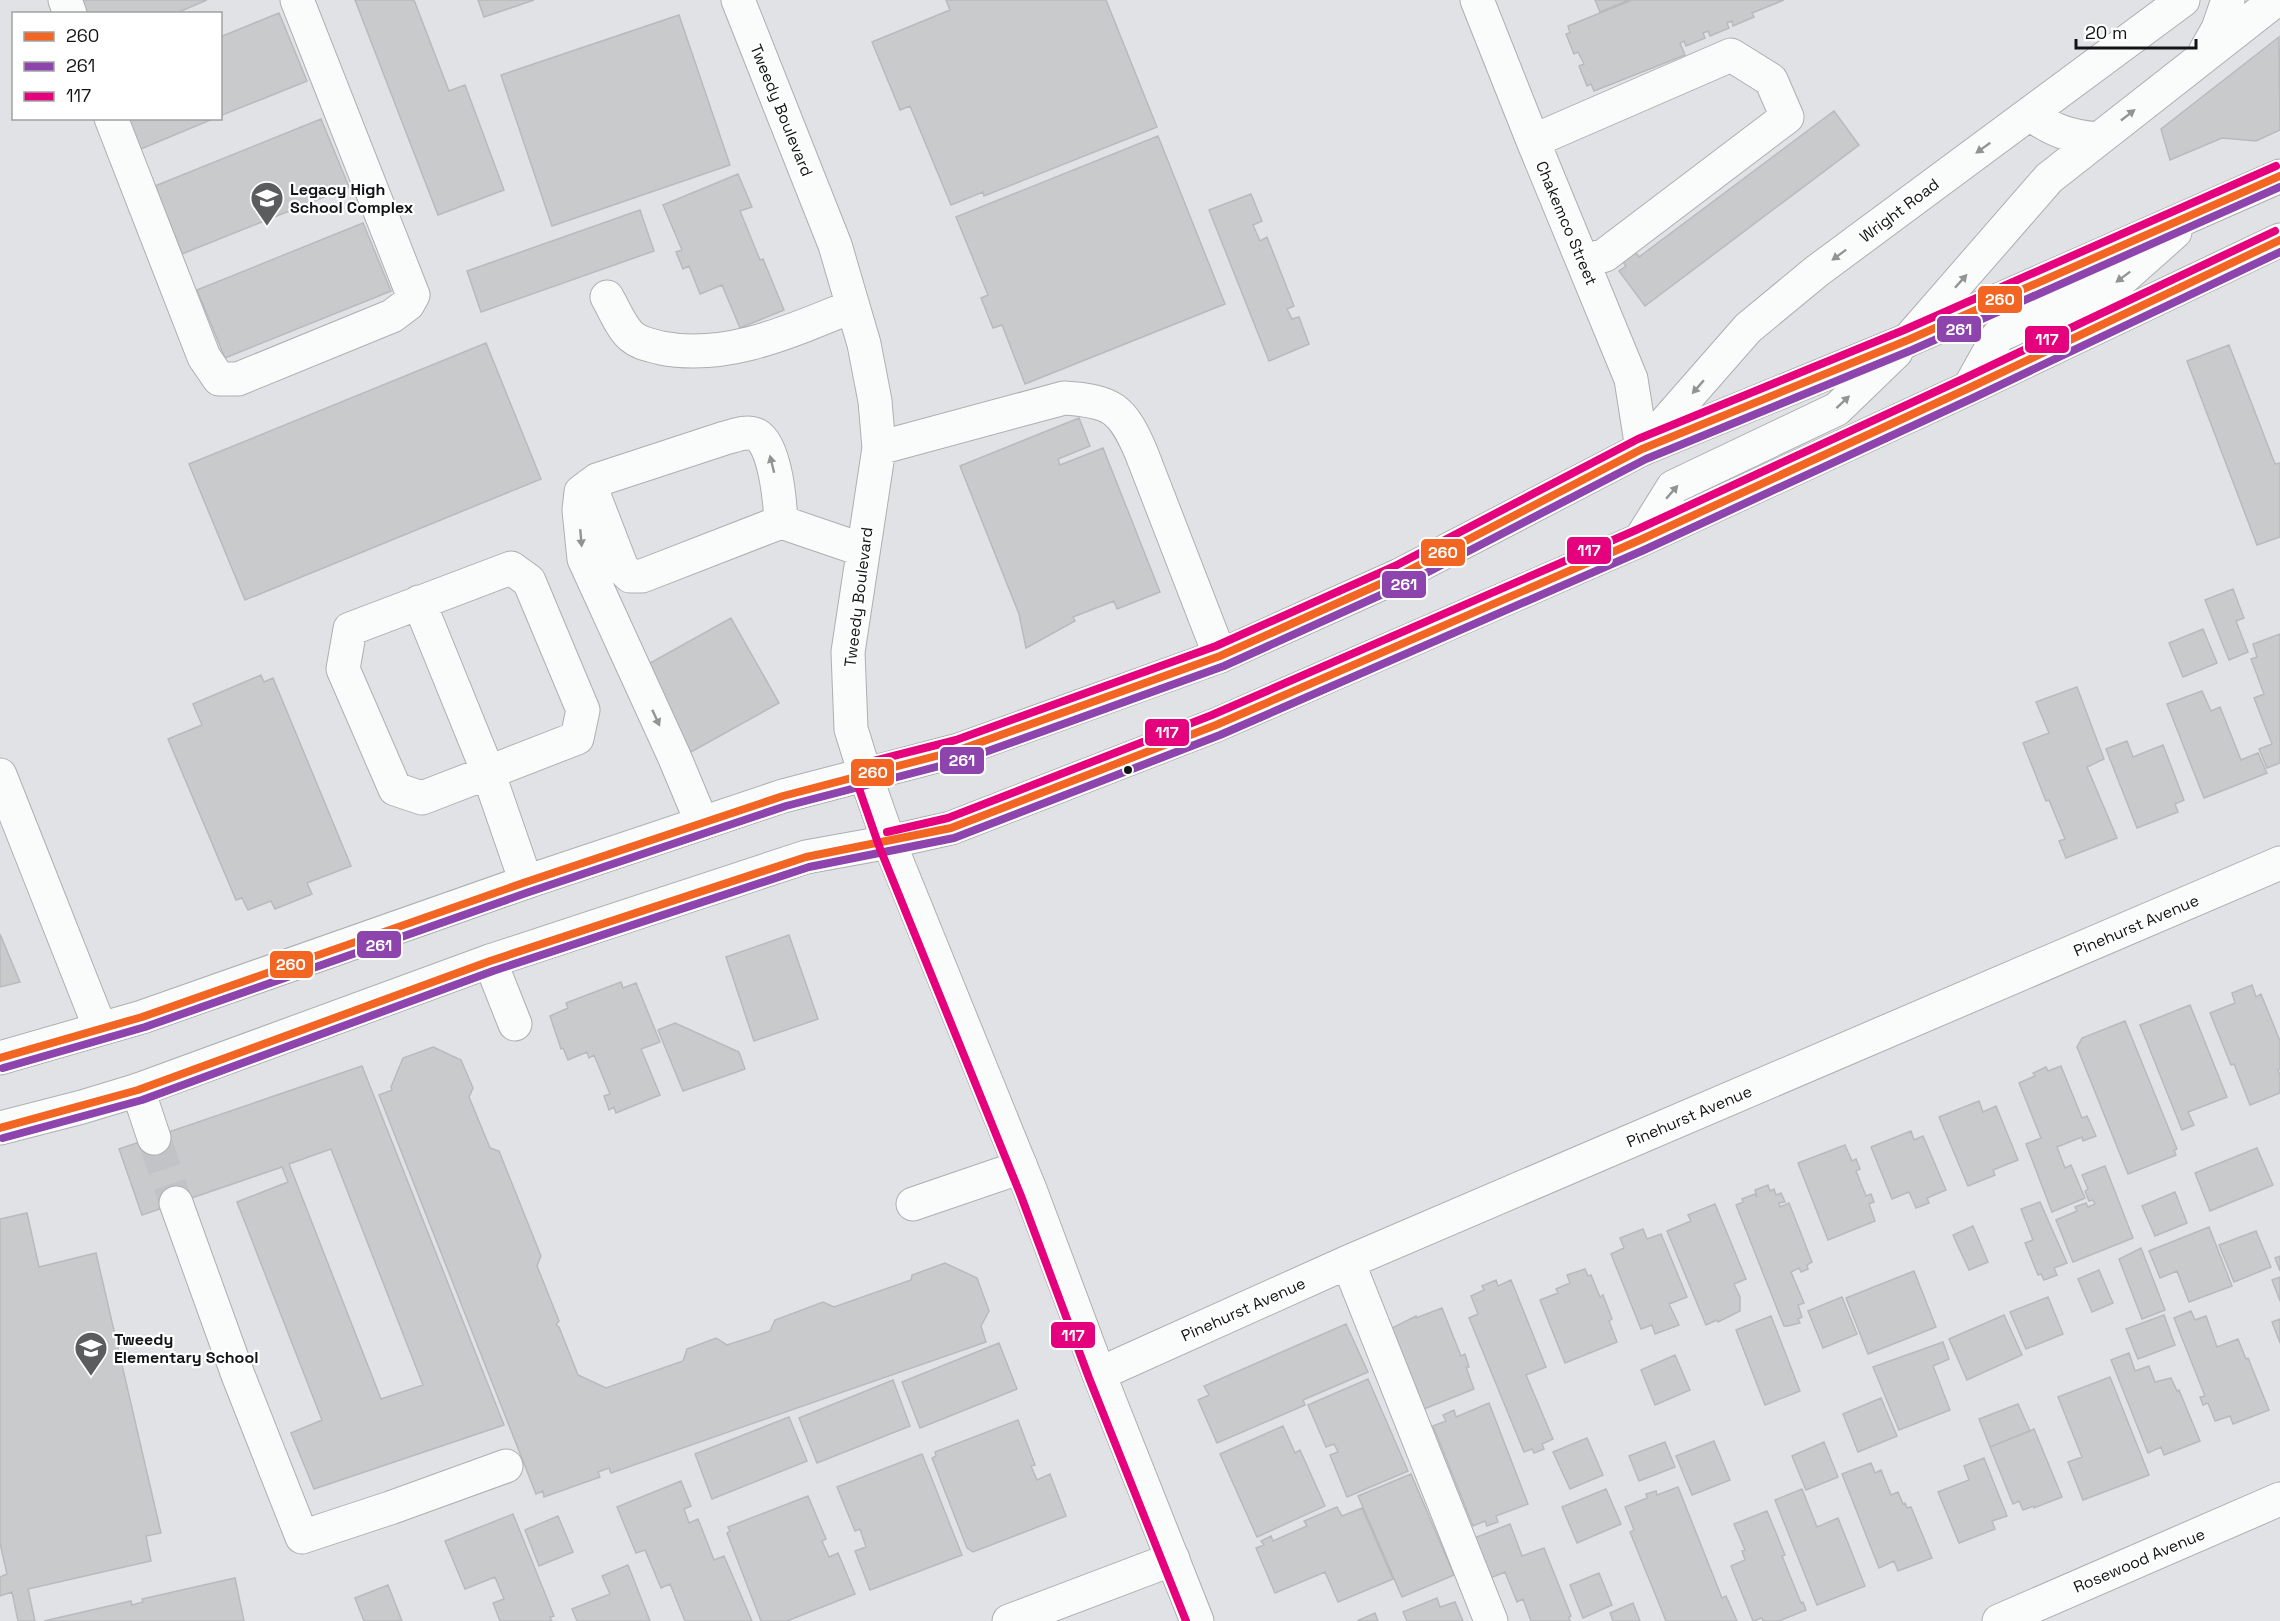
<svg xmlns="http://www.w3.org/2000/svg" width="2280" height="1621" font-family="'Space Grotesk',sans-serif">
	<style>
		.building { fill: #c8cacc; stroke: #b8babc; stroke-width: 1.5; fill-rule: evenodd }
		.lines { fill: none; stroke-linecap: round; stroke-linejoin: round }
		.minor-tunnel { stroke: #c1c3c6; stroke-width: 33; stroke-dasharray: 33 16; stroke-linecap: butt }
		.minor-casing { stroke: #adafb2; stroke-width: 35 }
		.major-casing { stroke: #adafb2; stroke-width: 35 }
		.minor { stroke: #fafbfb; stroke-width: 33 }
		.major { stroke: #fafbfb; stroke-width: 33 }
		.bus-1-casing { stroke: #fff; stroke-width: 12 }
		.bus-2-casing { stroke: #fff; stroke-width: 12 }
		.bus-3-casing { stroke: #fff; stroke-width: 12 }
		.bus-1 { stroke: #f26522; stroke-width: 8 }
		.bus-2 { stroke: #8e44ad; stroke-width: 8 }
		.bus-3 { stroke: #e5007d; stroke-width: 8 }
		.oneway { fill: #929394 }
		.bus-dot { fill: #131416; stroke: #fff; stroke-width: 2 }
		.labels { text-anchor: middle; stroke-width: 4.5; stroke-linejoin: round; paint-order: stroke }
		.street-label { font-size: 16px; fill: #131416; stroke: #fff }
		.poi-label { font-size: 16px; font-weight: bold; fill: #131416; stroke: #fff; text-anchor: start }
		.line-badge { stroke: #fff; stroke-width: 2 }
		.badge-label { font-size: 16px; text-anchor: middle; font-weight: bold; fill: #fff }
	</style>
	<rect width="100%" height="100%" fill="#e0e2e5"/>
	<path class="building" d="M79 0H207L174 14H85Z
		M355 0H414L449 91 465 85 504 190 438 215Z
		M478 0H534L484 17Z
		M946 0H1106L1157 127 984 196 983 192 951 205 910 106 900 110 872 42 950 10Z
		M1595 0H1629L1600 12Z
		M1632 0H1784L1752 13 1754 17 1733 26 1732 21 1727 23 1729 28 1710 36 1708 31 1703 33 1705 38 1686 46 1684 41 1680 43 1685 55 1594 91 1591 84 1587 86 1579 66 1584 64 1578 52 1574 54 1566 34 1570 33 1568 26Z
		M279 13 307 81 220 116V37Z
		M679 15 730 165 552 226 501 75Z
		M2279 37 2280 130 2256 141 2222 138 2170 160 2161 129Z
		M1834 111 1859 145 1645 306 1619 271 1626 266 1619 256 1632 247 1639 257Z
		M128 118H215L141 149Z
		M321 119 349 187 182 254 155 186Z
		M1158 136 1225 304 1025 384 1002 325 993 328 981 298 988 295 956 217Z
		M738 174 752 207 740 211 760 260 763 259 784 310 740 328 722 285 700 294 689 266 683 269 676 252 682 250 663 205Z
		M1251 194 1262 221 1253 225 1260 241 1267 237 1294 306 1287 309 1292 319 1299 317 1309 344 1269 361 1209 210Z
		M640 210 654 251 481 312 467 271Z
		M363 223 391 291 225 358 197 290Z
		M486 343 541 479 245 600 189 464Z
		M2229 345 2275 464 2280 463V537L2257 545 2187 361Z
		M1079 418 1090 446 1058 459 1060 465 1103 448 1160 592 1117 609 1114 601 1073 617 1075 621 1026 648 1019 614 960 466Z
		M2233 589 2244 618 2236 621 2248 652 2229 660 2205 600Z
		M731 618 779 703 691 752 643 667Z
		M2203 629 2217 663 2183 677 2169 643Z
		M2280 634V763L2267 768 2259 749 2272 744 2254 698 2264 694 2251 659 2257 657 2253 644Z
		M261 675 264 682 273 678 351 866 307 883 312 894 275 909 271 901 248 910 242 898 236 900 168 739 202 725 193 704Z
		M2077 687 2104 759 2087 767 2117 838 2066 858 2059 841 2065 839 2049 800 2046 801 2023 743 2049 733 2036 702Z
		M2202 691 2211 711 2220 707 2241 760 2258 753 2267 773 2204 798 2167 704Z
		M2127 741 2133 757 2163 745 2184 800 2175 804 2178 812 2137 828 2106 749Z
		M0 934 20 982 0 987Z
		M789 935 818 1019 754 1041 726 957Z
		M621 982 623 988 636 983 660 1042 641 1049 660 1095 616 1113 614 1107 609 1110 604 1096 610 1094 594 1055 589 1058 587 1052 568 1060 563 1048 561 1049 550 1016 568 1008 566 1003Z
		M2252 985 2256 997 2261 994 2280 1041V1069L2278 1070 2280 1075V1093L2250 1105 2234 1064 2231 1065 2210 1013 2235 1003 2232 993Z
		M2190 1005 2227 1097 2188 1112 2194 1125 2182 1130 2140 1025Z
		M2125 1021 2177 1149 2174 1150 2176 1155 2128 1174 2077 1047 2082 1038Z
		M675 1023 739 1052 745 1069 683 1091 658 1030Z
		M433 1047 461 1060 473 1088 469 1097 490 1148 499 1151 541 1256 537 1266 559 1321 556 1325 559 1327 578 1375 606 1388 683 1361 687 1349 716 1338 727 1345 770 1331 775 1320 823 1302 834 1307 911 1280 912 1275 945 1263 977 1278 989 1311 981 1326 986 1342 611 1473 609 1468 598 1472 600 1477 544 1497 543 1491 536 1494 379 1095 392 1090 391 1087 403 1058Z
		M362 1066 504 1425 314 1489 291 1433 322 1420 237 1202 288 1182 282 1167 142 1215 119 1149ZM331 1149 423 1385 381 1399 289 1164Z
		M2061 1066 2082 1118 2087 1116 2096 1136 2083 1141 2082 1137 2057 1147 2065 1168 2071 1165 2085 1198 2052 1212 2026 1144 2041 1138 2019 1083 2035 1076 2033 1073 2046 1067 2048 1071Z
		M1979 1101 1983 1112 1996 1106 2018 1160 1993 1170 1995 1175 1968 1186 1939 1117Z
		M1911 1131 1914 1140 1923 1136 1946 1190 1927 1198 1929 1203 1916 1208 1909 1192 1892 1199 1871 1147Z
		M1845 1145 1852 1161 1856 1159 1860 1169 1856 1171 1866 1196 1871 1194 1874 1202 1869 1204 1875 1221 1828 1240 1798 1163Z
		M2257 1148 2273 1185 2210 1211 2195 1173Z
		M2105 1166 2133 1238 2073 1262 2056 1220 2077 1211 2075 1207 2086 1203 2088 1207 2095 1204 2093 1200 2089 1201 2085 1191 2088 1189 2082 1175Z
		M1768 1185 1770 1191 1774 1189 1776 1195 1781 1193 1785 1202 1779 1203 1780 1207 1789 1203 1812 1262 1807 1265 1808 1269 1801 1272 1799 1268 1791 1272 1804 1303 1798 1305 1802 1317 1798 1319 1800 1323 1788 1326H1784L1736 1205 1743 1202 1742 1199 1755 1194 1757 1197 1755 1190Z
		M2175 1192 2187 1223 2155 1236 2142 1206Z
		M2040 1202 2067 1263 2054 1268 2057 1275 2044 1280 2041 1274 2038 1275 2025 1243 2033 1240 2021 1209Z
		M1715 1204 1746 1279 1734 1284 1740 1297V1311L1718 1322 1717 1320 1706 1325 1667 1231 1691 1221 1688 1215Z
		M27 1213 39 1267 96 1253 161 1533 146 1536 151 1561 28 1589 35 1621H18L12 1592 0 1596V1577L7 1574 0 1543V1219Z
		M1973 1226 1988 1262 1969 1270 1953 1235Z
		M2209 1227 2232 1286 2189 1302 2177 1271 2160 1278 2149 1251Z
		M1643 1229 1647 1239 1661 1234 1687 1297 1669 1304 1679 1325 1655 1334 1652 1325 1641 1329 1611 1254 1624 1248 1620 1238Z
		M2256 1231 2271 1267 2234 1282 2219 1245Z
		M2141 1248 2165 1310 2142 1319 2119 1259Z
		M2280 1256V1271L2275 1258Z
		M1585 1269 1588 1276 1591 1275 1600 1297 1603 1295 1612 1319 1609 1321 1617 1342 1565 1363 1540 1300 1558 1293 1556 1289 1570 1283 1567 1275Z
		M2099 1270 2113 1303 2092 1312 2078 1279Z
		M1914 1271 1936 1327 1868 1354 1846 1298Z
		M2280 1277V1301L2272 1280Z
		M1496 1280 1498 1286 1511 1280 1546 1367 1526 1375 1553 1439 1542 1444 1544 1449 1534 1453 1532 1449 1524 1452 1469 1318 1478 1314 1471 1296 1484 1290 1482 1286Z
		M1842 1297 1857 1334 1823 1348 1808 1311Z
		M2048 1297 2063 1334 2026 1349 2010 1312Z
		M1442 1308 1461 1356 1465 1354 1469 1367H1466L1474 1389 1424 1409 1392 1328 1416 1316V1318Z
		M2191 1311 2195 1320 2206 1316 2217 1347 2238 1339 2246 1359 2248 1358 2269 1410 2233 1424 2230 1416 2215 1421 2208 1403 2203 1405 2200 1397 2205 1396 2174 1318Z
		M2004 1315 2022 1355 1967 1380 1949 1339Z
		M2164 1315 2175 1345 2138 1359 2126 1329Z
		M1771 1316 1800 1391 1765 1405 1736 1330Z
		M2280 1319V1343L2272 1322Z
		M1346 1324 1368 1372 1303 1400 1305 1405 1217 1443 1198 1400 1209 1395 1204 1386Z
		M1943 1342 1949 1359 1933 1366 1950 1410 1899 1430 1873 1367Z
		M999 1343 1017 1389 920 1428 902 1382Z
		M2129 1353 2135 1371 2149 1366 2155 1382 2171 1378 2177 1391 2179 1390 2200 1441 2164 1455 2161 1447 2148 1453 2111 1360Z
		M1675 1355 1690 1390 1655 1405 1641 1370Z
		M2110 1377 2149 1475 2083 1500 2068 1462 2082 1457 2058 1397Z
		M1368 1379 1408 1471 1347 1497 1330 1455 1338 1452 1334 1444 1326 1447 1308 1405Z
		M893 1380 910 1426 817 1463 799 1418Z
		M1881 1398 1897 1436 1858 1452 1843 1414Z
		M1489 1403 1528 1504 1496 1516 1498 1522 1487 1526 1485 1521 1473 1526 1433 1426 1446 1421 1443 1415 1454 1410 1456 1417Z
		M2018 1404 2030 1431 1990 1447 1979 1419Z
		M789 1417 807 1461 712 1499 695 1454Z
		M1018 1420 1035 1465 1031 1466 1037 1480 1050 1474 1066 1516 973 1552 967 1548 932 1458 936 1456 935 1452Z
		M1283 1426 1295 1453 1300 1450 1325 1506 1257 1537 1220 1454Z
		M2034 1429 2062 1497 2034 1508V1506L2023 1510 2019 1501 2013 1504 1990 1447Z
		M1587 1438 1603 1475 1570 1489 1553 1452Z
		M1714 1441 1730 1480 1692 1495 1676 1456Z
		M1665 1442 1675 1467 1639 1481 1629 1456Z
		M1824 1442 1838 1477 1806 1490 1792 1456Z
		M922 1454 962 1555 870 1590 855 1551 866 1547 860 1529 855 1531 837 1487Z
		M1984 1458 2007 1516 1992 1521 1995 1529 1959 1543 1938 1492 1969 1480 1964 1466Z
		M1871 1463 1875 1473 1881 1470 1891 1495 1898 1492 1903 1504 1905 1503 1907 1508 1911 1507 1932 1558 1898 1571 1894 1561 1879 1568 1842 1474Z
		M1411 1474 1454 1575 1402 1597 1358 1496Z
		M681 1481 691 1506 684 1509 689 1523 698 1519 714 1560 724 1556 752 1621H685L670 1584 661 1588 645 1550 636 1553 617 1507Z
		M1678 1487 1722 1598 1726 1596 1737 1621H1666L1630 1532 1634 1530 1625 1507 1647 1498 1646 1494 1656 1491 1657 1495Z
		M1606 1489 1621 1524 1577 1543 1562 1507Z
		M1802 1489 1817 1527 1838 1518 1865 1586 1817 1605 1775 1500Z
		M808 1496 826 1539 822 1541 829 1557 838 1553 855 1594 787 1621H761L727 1533 730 1531 728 1527Z
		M1337 1507 1342 1516 1362 1508 1393 1579 1338 1602 1325 1572 1275 1593 1256 1548 1264 1545 1261 1541 1271 1536 1273 1541 1307 1526 1304 1521Z
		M1767 1511 1785 1555 1782 1556 1801 1603 1803 1602 1806 1610 1779 1621H1763L1762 1618 1753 1621 1731 1566 1745 1560 1742 1551 1745 1550 1734 1524Z
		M513 1514 554 1616 550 1617 552 1621H500L493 1603 504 1599 495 1577 465 1589 445 1541Z
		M558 1516 573 1552 539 1566 525 1530Z
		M1510 1524 1522 1556 1544 1548 1571 1616 1569 1617 1570 1621H1531L1523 1599 1517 1602 1505 1572 1488 1579 1472 1539Z
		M628 1565 650 1621H577L572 1609 610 1594 602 1576Z
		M1599 1573 1612 1605 1583 1618 1570 1585Z
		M235 1578 244 1621H44L131 1601 132 1605 143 1602 142 1599Z
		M388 1585 402 1621H364L355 1598Z
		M1437 1598 1440 1607 1455 1602 1463 1621H1407L1403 1612Z
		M1633 1603 1640 1621H1613L1610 1613Z
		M1375 1613 1378 1621H1357Z"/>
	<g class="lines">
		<path class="minor-tunnel" d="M154 1138 176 1203"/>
		<g class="minor-casing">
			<path id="minor" d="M65 0 70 14
				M738 0 835 245 864 344 875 401 879 448 848 652 851 729 865 774
				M1477 0 1533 141 1631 379 1642 449
				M2206 50 2218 29 2228 0
				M2030 114C2053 131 2069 136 2097 139
				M111 118 204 357 219 379H238L392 316 408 304 413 295 297 0
				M1533 141 1731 55 1771 80 1787 117 1605 255 1583 262
				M607 297C614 309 621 327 631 336 640 344 651 345 661 348 728 361 793 330 853 306
				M1908 340 2049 178 2276 0
				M879 448 1064 398C1112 401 1122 408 1141 452L1220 656
				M1642 449 1748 328 1817 271 2183 0
				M590 485 622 568 630 576H642L781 522 863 550
				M511 568 529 581 583 710 577 738 422 798 395 789 343 669 350 629Z
				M419 602 488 772 526 882
				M0 775 100 1028
				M702 823 674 756 584 559 579 510 581 492 597 480 725 438C734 436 745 431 754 434 775 439 780 503 781 522
				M490 961 515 1024
				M138 1090 154 1138
				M176 1203 238 1375 302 1537 390 1508 506 1466
				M913 1204 1021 1167
				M1348 1262 1491 1621
				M1099 1374 1348 1262 2280 863
				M1009 1621 1173 1559
				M1999 1621 2280 1499"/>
		</g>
		<g class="major-casing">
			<path id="major" d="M1969 388 1998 336 2120 281 2175 232
				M1640 540 1673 487 1837 409 1896 352
				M865 774 889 842 1031 1192 1099 1374 1197 1621
				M0 1058 142 1017 526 882 783 796 959 750 1220 656 1400 575 1642 449 1908 340 2280 176
				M0 1128 82 1107 138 1090 490 961 806 857 889 842 951 828 1216 725 1640 540 1969 388 2280 240"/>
		</g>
		<use href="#minor" class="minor"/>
		<use href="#major" class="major"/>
		<g class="bus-1-casing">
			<path id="bus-1" d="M0 1058 142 1017 526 882 783 796 959 750 1220 656 1400 575 1642 449 1908 340 2280 176
				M0 1128 138 1090 490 961 806 857 951 828 1216 725 1640 540 1969 388 2280 240"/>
		</g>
		<g class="bus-2-casing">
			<path id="bus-2" d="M3 1068 145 1027 529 892 786 806 963 760 1224 666 1405 584 1646 459 1912 350 2280 187
				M3 1138 142 1100 493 971 809 867 954 838 1220 735 1644 550 1973 398 2280 252"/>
		</g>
		<g class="bus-3-casing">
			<path id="bus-3" d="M887 832 948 818 1212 715 1636 530 1965 378 2275 231
				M1186 1621 1089 1378 1021 1196 879 846 855 777 857 768 862 764 956 740 1216 646 1395 566 1638 439 1904 330 2276 166"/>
		</g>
		<use href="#bus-1" class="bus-1"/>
		<use href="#bus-2" class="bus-2"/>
		<use href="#bus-3" class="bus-3"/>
	</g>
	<defs><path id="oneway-solid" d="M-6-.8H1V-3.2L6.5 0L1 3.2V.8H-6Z" transform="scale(1.5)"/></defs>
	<g class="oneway">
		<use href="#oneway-solid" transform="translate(2128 115) rotate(-38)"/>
		<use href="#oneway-solid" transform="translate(1983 148) rotate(144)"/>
		<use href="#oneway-solid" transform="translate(1839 255) rotate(143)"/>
		<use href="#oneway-solid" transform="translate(2123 277) rotate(143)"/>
		<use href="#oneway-solid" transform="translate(1961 281) rotate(-48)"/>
		<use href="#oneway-solid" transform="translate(1698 387) rotate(131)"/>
		<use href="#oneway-solid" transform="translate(1843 402) rotate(-43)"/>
		<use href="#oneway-solid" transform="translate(772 464) rotate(-104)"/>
		<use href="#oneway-solid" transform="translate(1672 492) rotate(-49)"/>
		<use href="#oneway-solid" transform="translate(581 538) rotate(85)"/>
		<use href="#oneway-solid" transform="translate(656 718) rotate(65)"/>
	</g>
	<defs>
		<g id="school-pin" transform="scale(1.725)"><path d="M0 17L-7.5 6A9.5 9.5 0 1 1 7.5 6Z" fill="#5b5c5e" stroke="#fff"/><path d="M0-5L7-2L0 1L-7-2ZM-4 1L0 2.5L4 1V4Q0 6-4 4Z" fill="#fff"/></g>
	</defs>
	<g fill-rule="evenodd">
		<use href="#school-pin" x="267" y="198"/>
		<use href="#school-pin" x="91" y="1348"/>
	</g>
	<circle class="bus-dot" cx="1128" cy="770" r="5"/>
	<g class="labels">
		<g class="street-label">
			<text transform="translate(782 110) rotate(68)" y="6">Tweedy Boulevard</text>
			<text transform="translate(1899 210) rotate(-37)" y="6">Wright Road</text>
			<text transform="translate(1567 223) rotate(67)" y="6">Chakemco Street</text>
			<text transform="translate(858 597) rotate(-83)" y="6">Tweedy Boulevard</text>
			<text transform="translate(2136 925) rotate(-23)" y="6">Pinehurst Avenue</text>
			<text transform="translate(1689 1116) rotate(-23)" y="6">Pinehurst Avenue</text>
			<text transform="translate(1243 1309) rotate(-24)" y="6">Pinehurst Avenue</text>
			<text transform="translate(2139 1560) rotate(-23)" y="6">Rosewood Avenue</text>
		</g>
		<g class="poi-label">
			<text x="290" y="195">Legacy High<tspan x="290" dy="18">School Complex</tspan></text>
			<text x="114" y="1345">Tweedy<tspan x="114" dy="18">Elementary School</tspan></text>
		</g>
	</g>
	<g class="line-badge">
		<rect x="1977" y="285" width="46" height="29" rx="6" fill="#f26522"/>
		<rect x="1936" y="315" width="46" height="28" rx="6" fill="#8e44ad"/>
		<rect x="2024" y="325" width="46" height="29" rx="6" fill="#e5007d"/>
		<rect x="1566" y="536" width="46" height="29" rx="6" fill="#e5007d"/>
		<rect x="1420" y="538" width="46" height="29" rx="6" fill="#f26522"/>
		<rect x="1381" y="570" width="46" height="29" rx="6" fill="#8e44ad"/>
		<rect x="1144" y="718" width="46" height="29" rx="6" fill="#e5007d"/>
		<rect x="939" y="746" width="46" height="29" rx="6" fill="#8e44ad"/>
		<rect x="850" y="758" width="45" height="29" rx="6" fill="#f26522"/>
		<rect x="356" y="930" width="46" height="29" rx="6" fill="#8e44ad"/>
		<rect x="269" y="950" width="45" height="29" rx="6" fill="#f26522"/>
		<rect x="1050" y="1321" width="46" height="28" rx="6" fill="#e5007d"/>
	</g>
	<g class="badge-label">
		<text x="2000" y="305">260</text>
		<text x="1959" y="335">261</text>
		<text x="2047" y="345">117</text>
		<text x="1589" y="556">117</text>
		<text x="1443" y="558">260</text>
		<text x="1404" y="590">261</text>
		<text x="1167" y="738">117</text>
		<text x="962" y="766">261</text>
		<text x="873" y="778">260</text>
		<text x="379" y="951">261</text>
		<text x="291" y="970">260</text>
		<text x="1073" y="1341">117</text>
	</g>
	<rect x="12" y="12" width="210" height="108" fill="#ffffff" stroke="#a1a1a2" stroke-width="1.5"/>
	<rect x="24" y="32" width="30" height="9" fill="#f26522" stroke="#a1a1a2" stroke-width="1.5"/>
	<text x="66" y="42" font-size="18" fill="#131416">260</text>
	<rect x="24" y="62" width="30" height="9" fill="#8e44ad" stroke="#a1a1a2" stroke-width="1.5"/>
	<text x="66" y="72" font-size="18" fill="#131416">261</text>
	<rect x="24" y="92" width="30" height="9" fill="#e5007d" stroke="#a1a1a2" stroke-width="1.5"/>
	<text x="66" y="102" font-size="18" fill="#131416">117</text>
	<path d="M2076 39v9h120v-9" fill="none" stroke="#131416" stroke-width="3"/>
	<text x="2085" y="39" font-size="18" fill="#131416" stroke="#ffffff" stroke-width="4.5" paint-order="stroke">20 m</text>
</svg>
